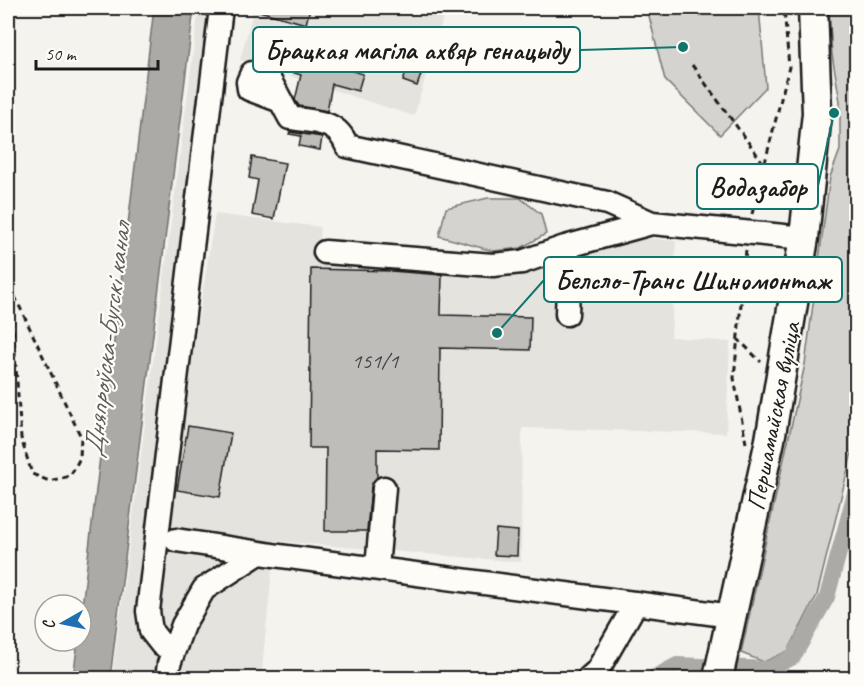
<svg xmlns="http://www.w3.org/2000/svg" width="864" height="686" font-family="Caveat,sans-serif">
	<style>
		.built { fill: #e4e3de }
		.green { fill: #d4d3cf; stroke: #787876; stroke-width: 1.5 }
		.water { fill: #abaaa6; stroke: #72716f; stroke-width: 1.5 }
		.lines { fill: none; stroke-linecap: round; stroke-linejoin: round }
		.canal { stroke: #abaaa6; stroke-width: 16 }
		.building { fill: #bebdba; stroke: #1c1c1c; stroke-width: 1.5 }
		.minor-casing { stroke: #1c1c1c; stroke-width: 27 }
		.major-casing { stroke: #1c1c1c; stroke-width: 33 }
		.path { stroke: #1c1c1c; stroke-width: 3; stroke-dasharray: 6 4.5; stroke-linecap: butt }
		.minor { stroke: #fdfcf7; stroke-width: 22 }
		.major { stroke: #fdfcf7; stroke-width: 28 }
		.labels { text-anchor: middle; stroke-width: 4.5; stroke-linejoin: round; paint-order: stroke }
		.number-label { font-size: 22px; fill: #444 }
		.street-label { font-size: 26px; fill: #1c1c1c; stroke: #fdfcf7 }
		.water-label { font-size: 27px; font-style: italic; fill: #5c5c5a; stroke: #fdfcf7 }
		.leader { fill: none; stroke: #0f766e; stroke-width: 2 }
		.callout-dot { fill: #0f766e; stroke: #fdfcf7; stroke-width: 2 }
		.callout { fill: #fdfcf7; stroke: #0f766e; stroke-width: 2 }
		.callout-label { font-size: 27px; text-anchor: middle; font-weight: bold; fill: #1c1c1c }
	</style>
	<rect width="100%" height="100%" fill="#f4f3ee"/>
	<filter id="ink" filterUnits="userSpaceOnUse"><feTurbulence type="fractalNoise" baseFrequency=".0167" numOctaves="2"/><feDisplacementMap in="SourceGraphic" scale="12" xChannelSelector="R" yChannelSelector="G"/><feConvolveMatrix kernelMatrix="1 2 1 2 8 2 1 2 1" color-interpolation-filters="sRGB"/></filter>
	<g filter="url(#ink)">
		<path class="built" d="M199 8H234L191 366 215 214 320 227V243L330 238 468 250 465 276 506 274 569 261 627 236 676 241 671 337 730 342 726 433 522 428 521 562 275 541 261 678H112Z
			M254 8H446L414 116 240 60Z"/>
		<path class="green" d="M647 8H759L766 87 720 135 665 80Z
			M829 8H856V436L817 595 788 651 764 662 741 653 805 364 830 177 840 150V101L832 55Z
			M488 198H520L541 214 546 234 521 248 493 251 439 236 446 208Z"/>
		<path class="water" d="M154 8H194L110 678H73L78 641H81V615Z"/>
		<g class="lines">
			<path class="canal" d="M653 678 677 665 769 669 793 657 827 597 856 489"/>
		</g>
		<path class="building" d="M260 8H310L306 24 259 11Z
			M413 50 428 55 417 86 403 81Z
			M290 53 363 74 358 91 332 84 327 111 299 106 295 100 301 75 285 70Z
			M290 132 322 137 320 150 299 146 301 136 289 134Z
			M252 157 285 163 274 219 252 215 258 180 249 178Z
			M311 269 391 271 442 275 441 315 531 317 530 350 440 348 439 450 377 449V477L371 487 367 531H325L326 448H309Z
			M188 426 231 433 220 497 177 490Z
			M496 529 518 531 517 556 494 555Z"/>
		<g class="lines">
			<g class="minor-casing">
				<path id="minor" d="M281 101 249 89 248 82 252 73 266 75C275 88 282 104 290 118 315 122 337 120 347 146L607 203 652 223
					M565 247 569 261 567 314
					M325 252 493 265 522 262 565 247 652 223 804 238
					M176 540 273 555 732 616
					M377 568 384 488
					M176 645H162L151 631 148 611 221 8
					M167 678 169 664 183 625 204 589 259 553
					M589 678 597 671 636 603"/>
			</g>
			<g class="major-casing">
				<path id="major" d="M718 678 770 440 804 238 817 113 813 8"/>
			</g>
			<path class="path" d="M692 65 764 164 790 167
				M752 214 789 67 784 8
				M746 250 734 378 746 443
				M8 256 21 438 32 474 49 481 70 476 80 458 81 437 9 284
				M737 338 761 362"/>
			<use href="#minor" class="minor"/>
			<use href="#major" class="major"/>
		</g>
	</g>
	<g class="labels">
		<g class="number-label">
			<text x="375" y="368">151/1</text>
		</g>
		<g class="street-label">
			<text transform="translate(773 416) rotate(-79)" y="9">Першамайская вуліца</text>
		</g>
		<g class="water-label">
			<text transform="translate(107 340) rotate(-83)" y="9">Дняпроўска-Бугскі канал</text>
		</g>
	</g>
	<path class="leader" d="M683 47L580 50M834 113L818 186M497 333L544 280"/>
	<g class="callout-dot">
		<circle cx="683" cy="47" r="6"/>
		<circle cx="834" cy="113" r="6"/>
		<circle cx="497" cy="333" r="6"/>
	</g>
	<g class="callout">
		<rect x="253" y="27" width="327" height="45" rx="6"/>
		<rect x="697" y="164" width="121" height="45" rx="6"/>
		<rect x="544" y="257" width="298" height="45" rx="6"/>
	</g>
	<g class="callout-label">
		<text x="417" y="59">Брацкая магіла ахвяр генацыду</text>
		<text x="758" y="196">Водазабор</text>
		<text x="693" y="289">Белсло-Транс Шиномонтаж</text>
	</g>
	<rect width="864" height="686" fill="none" stroke="#fdfcf7" stroke-width="30"/>
	<rect x="15" y="15" width="834" height="656" fill="none" stroke="#1c1c1c" stroke-width="2" filter="url(#ink)"/>
	<g transform="translate(63 623) rotate(261)"><circle r="28" fill="#fdfcf7" stroke="#a3a29f" stroke-width="1.5"/>
	<path d="M0-4.5L10 22L0 15L-10 22Z" fill="#1f6fb2"/>
	<text y="-9" font-size="16" font-weight="bold" text-anchor="middle" fill="#1c1c1c">С</text>
	</g>
	<path d="M36 60v9h122v-9" fill="none" stroke="#1c1c1c" stroke-width="3"/>
	<text x="45" y="60" font-size="18" fill="#1c1c1c" stroke="#fdfcf7" stroke-width="4.5" paint-order="stroke">50 m</text>
</svg>
